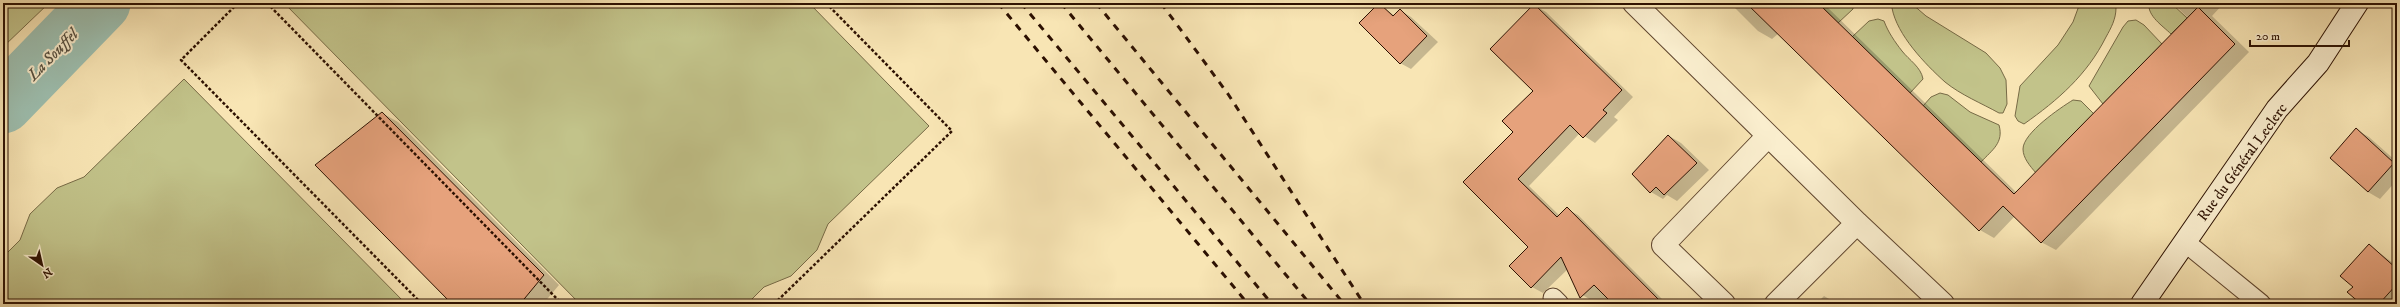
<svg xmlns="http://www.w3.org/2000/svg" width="2400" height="307" font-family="'IM FELL DW Pica',serif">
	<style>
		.green { fill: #c2c38a; stroke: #776a46 }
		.shadow { fill: #0003 }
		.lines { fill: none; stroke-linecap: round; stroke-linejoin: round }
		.river { stroke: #9dbfb0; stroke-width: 59 }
		.building { fill: #e6a27c; stroke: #2c1001 }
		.lane-casing { stroke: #5f452e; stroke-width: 21 }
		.street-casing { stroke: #5f452e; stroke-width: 24 }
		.secondary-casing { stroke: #2c1001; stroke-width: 24 }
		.path { stroke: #2c1001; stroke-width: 2.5; stroke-dasharray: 3 2; stroke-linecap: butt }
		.lane { stroke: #faeece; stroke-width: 19 }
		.street { stroke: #faeece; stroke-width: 22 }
		.secondary { stroke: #faeece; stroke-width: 22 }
		.rail { stroke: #2c1001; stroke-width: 3; stroke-dasharray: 7 7; stroke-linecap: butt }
		.labels { text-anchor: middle; stroke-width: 4; stroke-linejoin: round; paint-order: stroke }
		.street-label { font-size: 15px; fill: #2c1001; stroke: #faeece }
		.water-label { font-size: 16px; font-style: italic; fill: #544d3e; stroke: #faeece }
	</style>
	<rect width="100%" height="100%" fill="#f8e5b4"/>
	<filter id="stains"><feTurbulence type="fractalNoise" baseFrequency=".005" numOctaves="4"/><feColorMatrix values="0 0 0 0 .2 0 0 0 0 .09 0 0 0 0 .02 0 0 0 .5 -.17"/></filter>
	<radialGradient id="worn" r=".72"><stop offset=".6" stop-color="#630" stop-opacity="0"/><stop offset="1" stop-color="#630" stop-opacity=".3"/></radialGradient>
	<path class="green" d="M3 3H49L3 47Z
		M284 3H809L929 126 828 224 817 250 791 276 764 287 747 304H580Z
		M1818 3H1853V9L1838 23Z
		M1897 3H1911L1926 16 1986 53 2000 68 2006 80 2007 104 2003 113H1999C1981 103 1961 95 1945 82 1925 64 1897 35 1892 8Z
		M2080 3H2112L2116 8C2116 19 2111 28 2106 37 2087 75 2058 100 2024 124L2018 121 2015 116 2020 86 2058 45 2073 22Z
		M2149 3H2171L2187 18 2171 34C2163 26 2147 16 2149 3Z
		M1878 19 1884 21C1888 32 1895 42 1902 51 1909 60 1921 67 1923 79L1910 93 1852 37 1869 21Z
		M2136 20 2144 25 2162 44 2103 104 2089 86 2123 27 2128 21Z
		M184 79 406 304H3V257L20 240 30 214 57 188 84 177Z
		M1940 93 1948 95 1970 112 1999 125C2004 143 1992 150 1981 162L1923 106 1931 97Z
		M2073 100 2081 101 2094 114 2036 173C2030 166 2023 158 2023 149 2023 133 2060 108 2073 100Z"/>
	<path class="shadow" d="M1730 3H1823L2017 193 2188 18 2173 3H2224L2212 16 2249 52 2056 250 2041 242 2015 216 1994 238 1980 230 1779 33 1772 39 1758 31Z
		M1379 4 1395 16 1400 10 1411 17 1438 42 1411 69 1400 63Z
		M1534 5 1546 12 1633 97 1614 117 1618 120 1595 143 1580 133 1529 186 1560 216 1567 209 1578 215 1667 304H1616V302L1591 300 1579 293 1568 269 1543 293 1532 287 1529 247 1465 182 1515 132 1534 91Z
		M382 113 398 122 559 285 543 304H454Z
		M2357 130 2369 137 2397 162V180L2380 199 2368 192Z
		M1669 136 1681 143 1709 170 1677 201 1667 195 1663 199 1651 192Z
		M2369 245 2397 266V304H2362L2354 287Z
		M1824 296 1836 303 1837 304H1816Z"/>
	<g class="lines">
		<path class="river" d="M3 104 101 3"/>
	</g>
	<path class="building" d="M1379 3 1393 16 1400 9 1427 36 1400 64 1359 23Z
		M1746 3H1818L2014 194 2198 7 2235 44 2041 243 2003 206 1979 231Z
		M1534 4 1622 90 1603 110 1607 113 1583 138 1570 125 1518 179 1557 217 1567 207 1663 304H1613L1594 285 1580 298 1561 257 1531 288 1509 266 1528 247 1463 182 1513 132 1502 121 1533 91 1490 49Z
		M382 112 544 275 520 304H452L315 165Z
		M2356 128 2394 163 2368 192 2330 158Z
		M1668 135 1697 163 1664 195 1656 187 1650 193 1632 174Z
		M2369 244 2397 269V284L2379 304H2361L2347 292 2353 287 2340 276Z"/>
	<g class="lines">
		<g class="lane-casing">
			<path id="lane" d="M2185 242 2261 304
				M1553 298 1559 304"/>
		</g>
		<g class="street-casing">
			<path id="street" d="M1634 3 1857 223 1943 304
				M1724 304 1663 245 1768 136
				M1776 304 1857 223"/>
		</g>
		<g class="secondary-casing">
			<path id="secondary" d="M2142 304 2277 109 2318 63 2357 3"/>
		</g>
		<path class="path" d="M238 3 181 60 422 304
			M267 3 562 304
			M774 304 952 131 826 3"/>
		<use href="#lane" class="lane"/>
		<use href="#street" class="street"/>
		<use href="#secondary" class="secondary"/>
		<path class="rail" d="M998 3 1248 304
			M1021 3 1272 304
			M1061 3 1310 304
			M1096 3 1344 304
			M1161 3 1228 94 1364 304"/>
	</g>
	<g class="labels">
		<g class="street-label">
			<text transform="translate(2242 162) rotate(-54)" y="5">Rue du Général Leclerc</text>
		</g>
		<g class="water-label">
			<text transform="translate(52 54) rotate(-46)" y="6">La Souffel</text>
		</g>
	</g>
	<rect width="2400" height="307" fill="none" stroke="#f8e5b4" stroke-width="16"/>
	<rect x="4" y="4" width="2392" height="299" fill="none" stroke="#2c1001" stroke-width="2"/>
	<rect x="8" y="8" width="2384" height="291" fill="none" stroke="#2c1001"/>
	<g transform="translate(42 265) rotate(146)" stroke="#faeece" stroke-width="3" paint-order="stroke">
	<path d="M0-3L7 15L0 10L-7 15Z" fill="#2c1001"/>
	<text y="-6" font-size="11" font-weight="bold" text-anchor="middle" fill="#2c1001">N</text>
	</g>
	<path d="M2250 40v6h99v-6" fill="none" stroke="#2c1001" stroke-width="2"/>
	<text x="2256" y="40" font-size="12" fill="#2c1001" stroke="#faeece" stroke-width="3" paint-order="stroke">20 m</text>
	<rect width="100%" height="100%" filter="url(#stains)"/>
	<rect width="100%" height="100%" fill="url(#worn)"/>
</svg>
